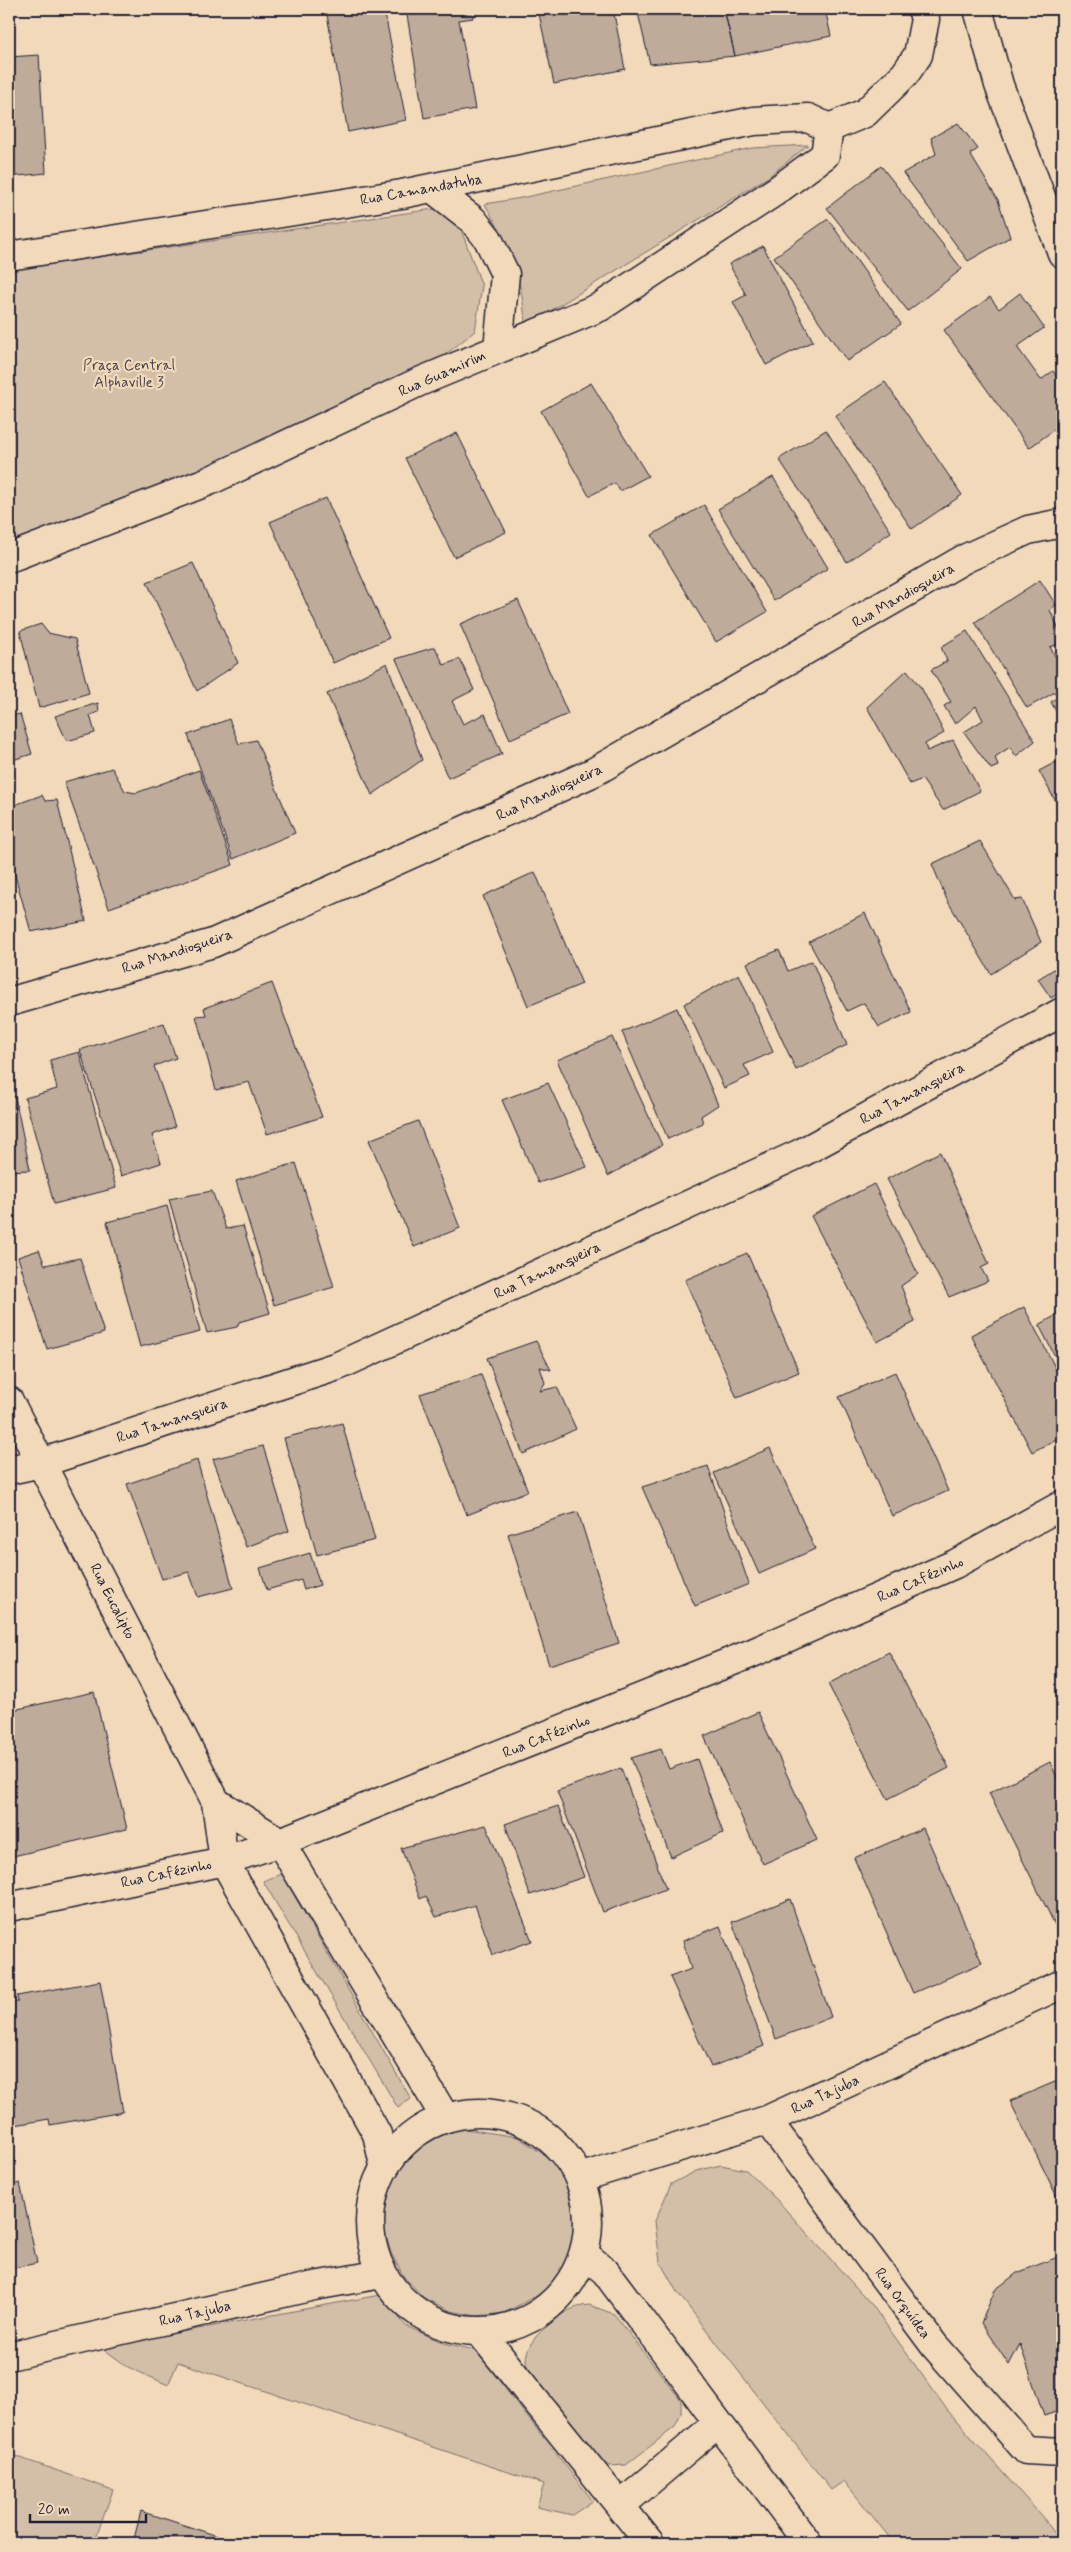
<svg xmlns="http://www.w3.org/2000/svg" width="1071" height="2552" font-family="Mynerve,sans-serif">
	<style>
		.green { fill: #d3bea7; stroke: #7a7071 }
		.building { fill: #beab9a; stroke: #22223b }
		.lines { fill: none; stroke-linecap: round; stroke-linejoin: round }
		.street-casing { stroke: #22223b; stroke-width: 31 }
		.secondary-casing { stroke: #22223b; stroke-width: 31 }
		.street { stroke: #f1d9b9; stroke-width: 28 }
		.secondary { stroke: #f1d9b9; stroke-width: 28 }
		.labels { text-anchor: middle; stroke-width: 4.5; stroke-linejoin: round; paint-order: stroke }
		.street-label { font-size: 15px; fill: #22223b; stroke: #f1d9b9 }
		.park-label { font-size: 15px; fill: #454151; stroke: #f1d9b9 }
	</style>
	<rect width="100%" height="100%" fill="#f1d9b9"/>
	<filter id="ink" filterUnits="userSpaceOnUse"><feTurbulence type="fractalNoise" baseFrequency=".02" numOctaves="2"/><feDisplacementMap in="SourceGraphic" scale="10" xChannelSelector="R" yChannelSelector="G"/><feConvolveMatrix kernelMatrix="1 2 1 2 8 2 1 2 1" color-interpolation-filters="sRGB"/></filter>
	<g filter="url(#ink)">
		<path class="green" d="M808 145 768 177 542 316 525 322C522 276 508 244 485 204L521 198 752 148Z
			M441 208 460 227 482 286 475 331 416 378 208 473 9 544V270Z
			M282 1874 411 2099 398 2108 263 1881Z
			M459 2128 518 2137 543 2154 561 2169 576 2220 569 2253 560 2277 538 2295 504 2313 477 2316 451 2311 424 2298 404 2277 391 2253 383 2225V2199L395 2174 408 2156 432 2140Z
			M721 2165 746 2170 777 2200 872 2305 948 2411 1044 2519 1062 2543H894L844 2481 831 2490 677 2292 660 2262 655 2221 671 2184 696 2171Z
			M380 2295 406 2326 444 2343 475 2350 593 2501 572 2515 537 2507 544 2484 178 2362 168 2385 128 2367 101 2347Z
			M589 2305 614 2314 681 2400V2414L675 2427 626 2465 611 2466 597 2461C582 2441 528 2383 526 2362 525 2348 536 2335 546 2327 562 2314 569 2307 589 2305Z
			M9 2454 113 2490 94 2543H9Z"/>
		<path class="building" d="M326 9H384L406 120 348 132Z
			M406 9H472L473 18 459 20 475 109 424 118Z
			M538 9H613L625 69 554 84Z
			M637 9H724L735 56 650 64Z
			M724 9H825L831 36 735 56Z
			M39 55 46 173 9 177V57Z
			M958 123 978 149 970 154 998 200 1010 237 968 261 903 173 936 154 931 138Z
			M881 166 962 269 908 311 827 208Z
			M828 219 901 324 847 361 774 257Z
			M763 246 813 341 766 365 733 302 746 295 729 264Z
			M1020 293 1044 328 1017 347 1041 380 1053 371 1062 385V424L1029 448 944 330 990 297 999 309Z
			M885 382 962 495 912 529 835 416Z
			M591 383 648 476 620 491 615 483 589 496 541 411Z
			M826 430 891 532 847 562 779 459Z
			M457 433 506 532 454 557 405 458Z
			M773 477 828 568 774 601 718 509Z
			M326 498 389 638 333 663 270 522Z
			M704 505 767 612 716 642 652 535Z
			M193 563 238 663 197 691 147 582Z
			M1040 580 1056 605 1050 610 1062 636V643L1050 647 1062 668 1059 677 1062 688 1027 708 975 622Z
			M518 600 568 714 510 739 460 624Z
			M41 624 48 633 75 639 89 693 39 708 20 631Z
			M967 631 1035 741 1016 756 1010 747 995 757 998 766 991 769 964 732 983 720 976 706 955 724 944 706 951 702 931 670 947 661 941 647Z
			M9 640 13 656 9 659Z
			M435 647 444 665 460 659 474 690 452 701 463 724 485 714 502 754 448 778 396 659Z
			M387 663 422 760 372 795 327 694Z
			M907 670 922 689 944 733 925 744 927 751 953 740 980 791 943 810 922 779 910 784 867 707Z
			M9 691 12 703 9 704Z
			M1062 694V722L1051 702Z
			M98 703 99 712 90 715 95 733 67 741 55 716Z
			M20 714 32 754 9 761V717Z
			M229 719 239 744 256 740 295 833 233 859 188 735Z
			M1056 762 1060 770 1062 768V813L1039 771Z
			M112 768 125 791 136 793 199 770 233 865 109 908 64 782Z
			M42 795 45 801 57 800 86 921 31 932 9 854V807Z
			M980 841 1015 900 1022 899 1041 942 991 974 947 900 932 864Z
			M535 872 582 984 528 1006 483 896Z
			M865 913 911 1012 879 1027 864 1003 847 1011 809 942Z
			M779 950 788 971 812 961 847 1045 796 1070 747 963Z
			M1062 964V991L1051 998 1038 979Z
			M739 974 773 1052 744 1065 750 1076 724 1088 684 1004Z
			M272 983 322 1117 267 1134 249 1082 216 1090 196 1016 206 1015 204 1008Z
			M677 1008 718 1105 701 1116 703 1123 668 1139 622 1032Z
			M164 1023 176 1058 154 1066 175 1127 152 1135 161 1163 121 1176 80 1050Z
			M612 1037 662 1145 608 1176 557 1060Z
			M79 1052 116 1188 54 1204 25 1098 57 1089 50 1060Z
			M548 1083 587 1167 538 1183 502 1100Z
			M15 1097 30 1170 9 1171V1098Z
			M418 1121 460 1228 414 1247 369 1140Z
			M940 1152 989 1264 981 1268 988 1281 949 1297 887 1179Z
			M296 1163 334 1287 274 1305 236 1181Z
			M874 1184 918 1274 901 1286 915 1322 877 1342 811 1216Z
			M212 1191 226 1229 243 1226 270 1313 239 1322 237 1327 207 1333 169 1199Z
			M167 1206 200 1332 140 1347 107 1222Z
			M39 1250 45 1265 80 1258 104 1333 47 1349 18 1257Z
			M747 1253 799 1372 737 1398 685 1280Z
			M1024 1307 1062 1381V1436L1032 1452 971 1335Z
			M1062 1312V1370L1039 1325Z
			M536 1341 551 1370 540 1367 545 1383 540 1391 557 1387 576 1429 523 1454 487 1358Z
			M895 1372 948 1491 892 1516 839 1397Z
			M481 1375 528 1491 467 1515 420 1394Z
			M342 1423 375 1540 317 1555 284 1438Z
			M263 1446 289 1531 246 1547 213 1459Z
			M770 1448 815 1549 759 1574 714 1473Z
			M197 1460 233 1588 198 1597 189 1572 162 1579 127 1484Z
			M708 1466 749 1584 695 1606 642 1487Z
			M578 1512 619 1643 549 1665 508 1534Z
			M310 1553 320 1585 304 1590 301 1580 267 1590 260 1568Z
			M889 1652 949 1768 888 1799 828 1684Z
			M94 1692 127 1829 9 1857V1711Z
			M758 1712 817 1840 763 1864 704 1736Z
			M661 1749 669 1769 697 1759 723 1833 671 1857 631 1758Z
			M1050 1762 1062 1788V1924L1056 1927 989 1793Z
			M621 1768 666 1889 603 1912 557 1791Z
			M558 1806 584 1877 530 1895 505 1824Z
			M486 1825 532 1941 493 1955 475 1905 436 1917 426 1896 420 1899 401 1848Z
			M923 1828 982 1963 913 1993 854 1858Z
			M790 1899 831 2017 776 2039 732 1922Z
			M720 1926 764 2046 711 2067 670 1977 691 1969 683 1941Z
			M100 1981 123 2112 50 2125 49 2119 9 2126V2003L18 2002 17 1996Z
			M1062 2079V2207L1010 2101Z
			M20 2183 37 2263 9 2269V2186Z
			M1058 2257 1062 2267V2410L1044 2416 1020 2344 1009 2365 981 2323 995 2290 1017 2273Z
			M141 2511 239 2543H133Z"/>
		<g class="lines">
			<g class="street-casing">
				<path id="street" d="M829 128 865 113 905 74 918 55 925 19 922 9
					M432 188 473 220 488 239 505 274 498 349
					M9 256 402 194 754 121 808 118 829 128
					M9 558 209 481 419 382 600 307 776 191 825 155 829 128
					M9 1002 213 943 594 772 964 559 1028 530 1062 523
					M9 1401 216 1802 224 1861 377 2134 384 2165
					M9 1470 41 1463 338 1366 801 1153 1062 1012
					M216 1802 280 1842 445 2117
					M9 1907 224 1861 280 1842 750 1654 955 1564 1062 1505
					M370 2222a109 109 0 1 1 218 0a109 109 0 1 1-218 0Z
					M767 2120 934 2345 1026 2450 1062 2452
					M579 2178 767 2120 1062 1984
					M584 2254 605 2271 808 2543
					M479 2331 650 2543
					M9 2356 314 2286 382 2274
					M620 2506 718 2423"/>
			</g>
			<g class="secondary-casing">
				<path id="secondary" d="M978 9 999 85 1062 253"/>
			</g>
			<use href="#street" class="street"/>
			<use href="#secondary" class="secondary"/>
		</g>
	</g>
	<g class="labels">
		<g class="street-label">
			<text transform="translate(421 189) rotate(-10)" y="5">Rua Camandatuba</text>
			<text transform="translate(442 373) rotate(-24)" y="5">Rua Guamirim</text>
			<text transform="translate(903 595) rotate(-30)" y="5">Rua Mandioqueira</text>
			<text transform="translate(549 792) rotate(-25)" y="5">Rua Mandioqueira</text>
			<text transform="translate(177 951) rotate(-18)" y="5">Rua Mandioqueira</text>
			<text transform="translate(912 1093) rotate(-28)" y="5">Rua Tamanqueira</text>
			<text transform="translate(547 1270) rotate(-25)" y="5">Rua Tamanqueira</text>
			<text transform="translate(172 1420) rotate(-18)" y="5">Rua Tamanqueira</text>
			<text transform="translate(920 1579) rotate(-24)" y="5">Rua Cafézinho</text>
			<text transform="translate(113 1601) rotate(63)" y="5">Rua Eucalipto</text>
			<text transform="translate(546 1736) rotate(-22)" y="5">Rua Cafézinho</text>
			<text transform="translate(166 1873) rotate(-12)" y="5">Rua Cafézinho</text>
			<text transform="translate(825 2094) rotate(-25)" y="5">Rua Tajuba</text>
			<text transform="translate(903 2303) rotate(54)" y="5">Rua Orquídea</text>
			<text transform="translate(195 2313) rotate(-13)" y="5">Rua Tajuba</text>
		</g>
		<g class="park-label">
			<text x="129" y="370">Praça Central<tspan x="129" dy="17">Alphaville 3</tspan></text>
		</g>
	</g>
	<rect width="1071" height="2552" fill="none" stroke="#f1d9b9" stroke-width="30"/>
	<rect x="15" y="15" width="1041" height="2522" fill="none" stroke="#22223b" stroke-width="2" filter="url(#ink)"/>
	<path d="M30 2514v8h116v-8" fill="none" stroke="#22223b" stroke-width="2.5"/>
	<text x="38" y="2514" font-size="15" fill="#22223b" stroke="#f1d9b9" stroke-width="4" paint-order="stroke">20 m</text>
</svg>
